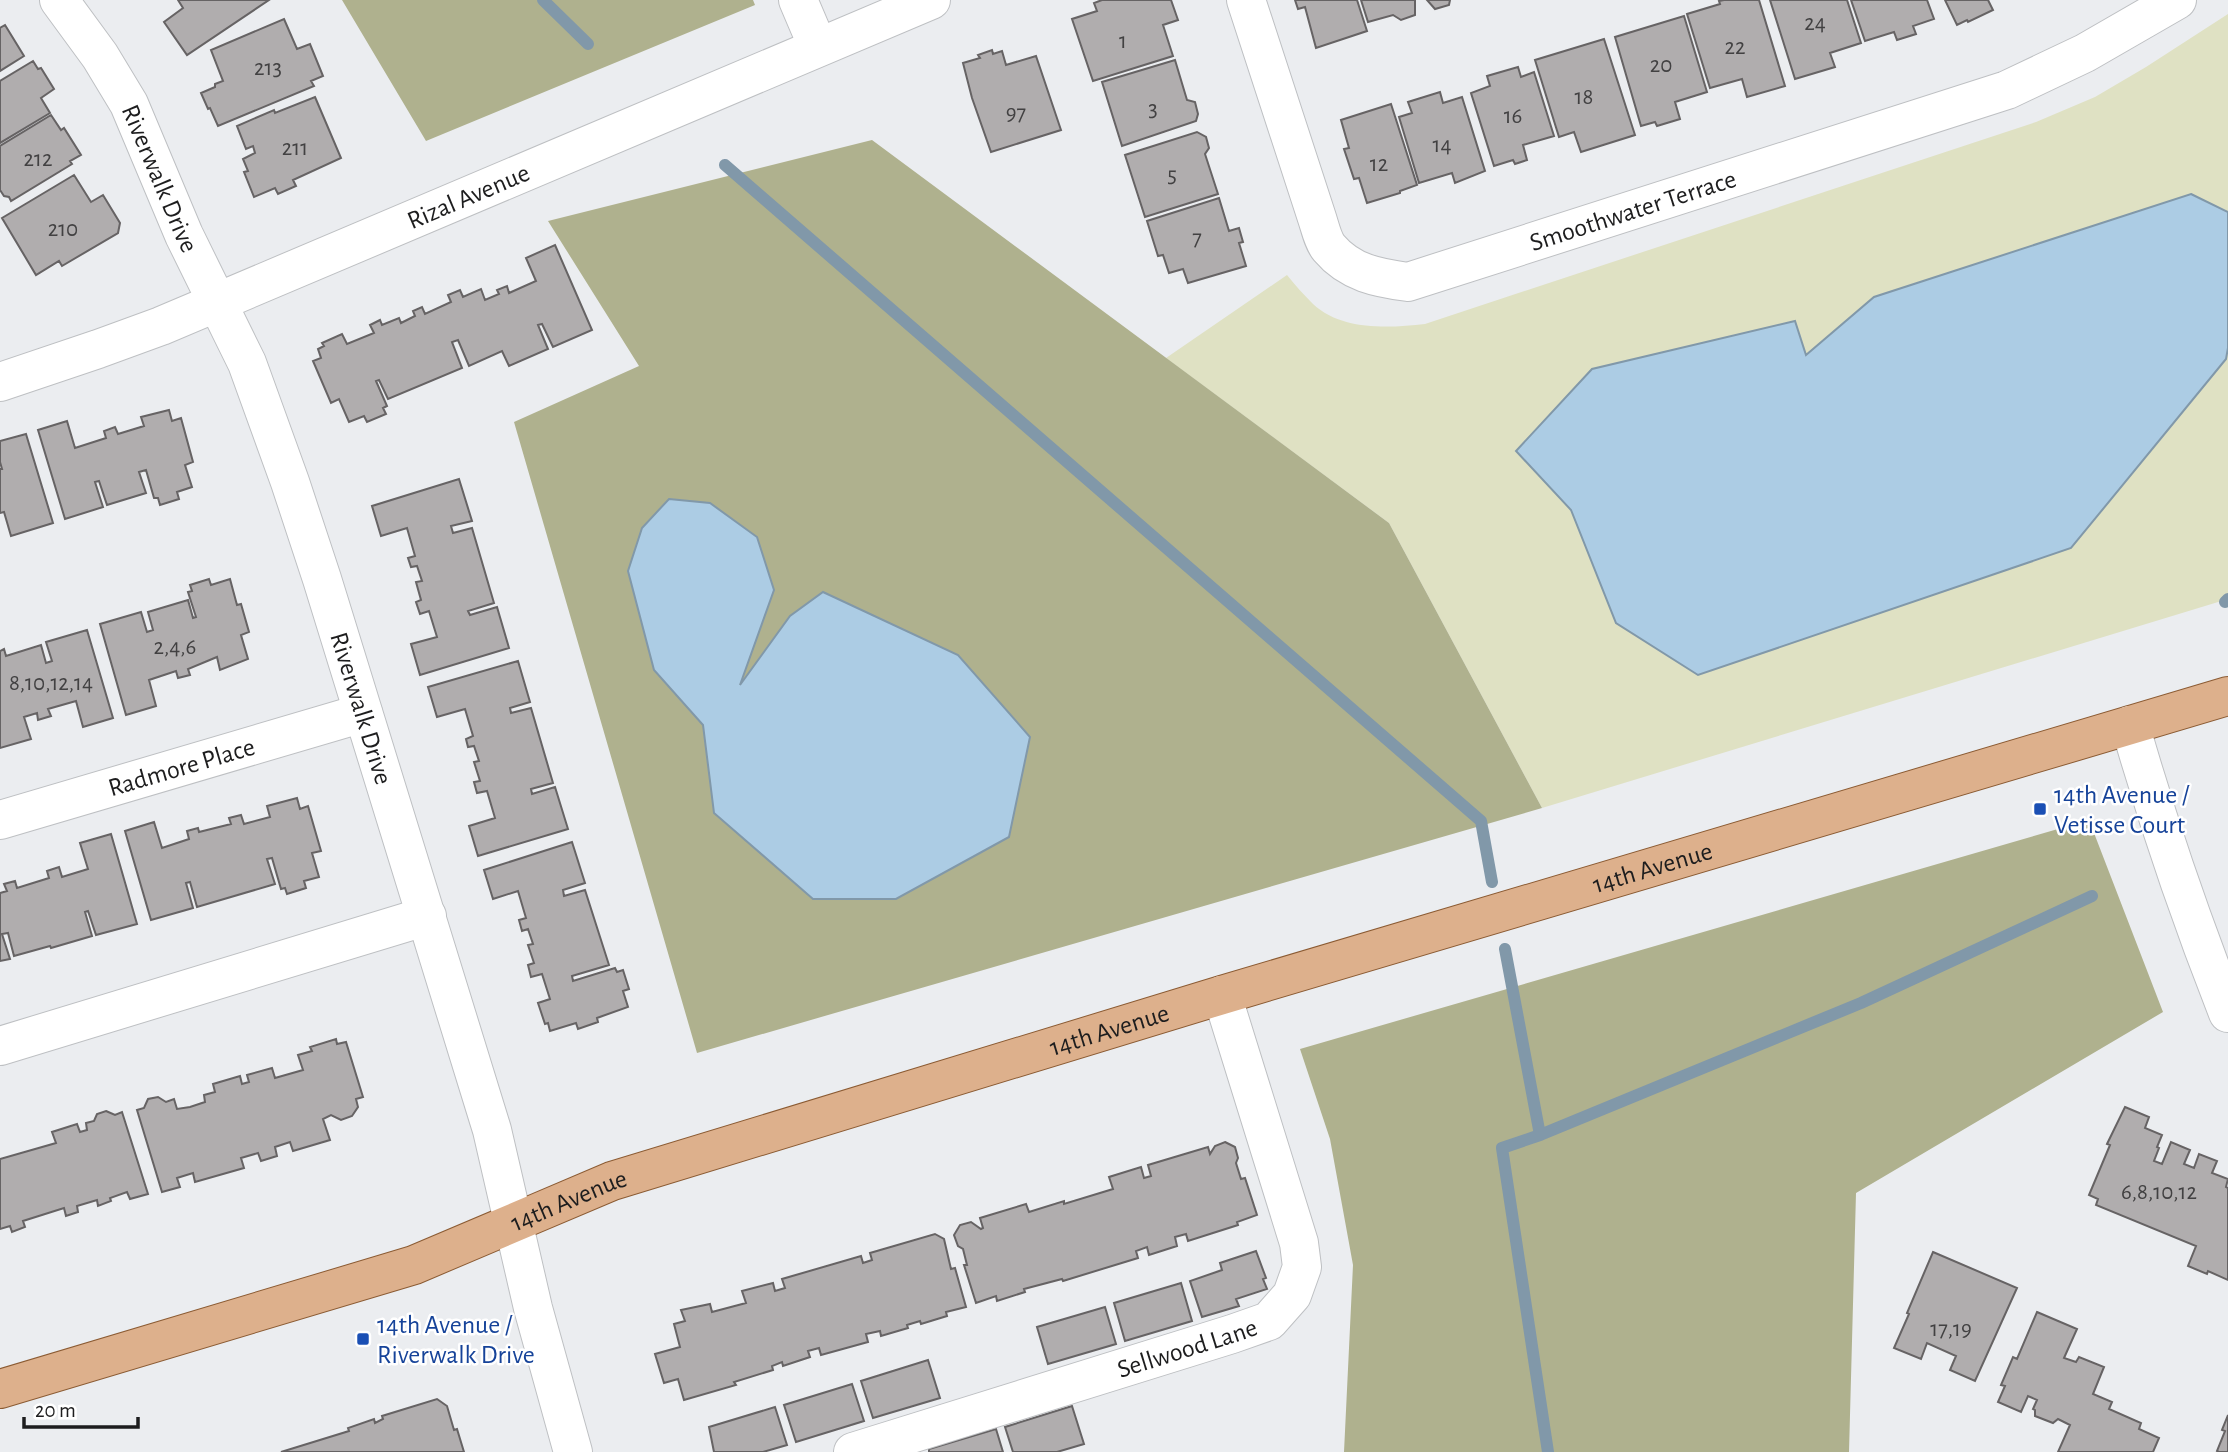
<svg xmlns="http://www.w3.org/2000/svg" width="2228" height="1452" font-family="'Alegreya Sans',sans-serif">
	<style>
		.green { fill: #dfe1c3 }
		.forest { fill: #afb18e }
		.water { fill: #accce4; stroke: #8198a9; stroke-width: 2 }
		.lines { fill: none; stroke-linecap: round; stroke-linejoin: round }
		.stream { stroke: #8198a9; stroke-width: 12 }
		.building { fill: #b0adae; stroke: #666364; stroke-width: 2 }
		.minor-casing { stroke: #bec0c3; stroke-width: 40 }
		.major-casing { stroke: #8b5b33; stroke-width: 40 }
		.minor { stroke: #fff; stroke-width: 38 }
		.major { stroke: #ddb08c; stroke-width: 38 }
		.transit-dot { fill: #1a4fb4; stroke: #fff; stroke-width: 2.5 }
		.labels { text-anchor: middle; stroke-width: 5; stroke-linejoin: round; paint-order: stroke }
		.number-label { font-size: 23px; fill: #424142 }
		.street-label { font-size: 26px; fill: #1d1d1e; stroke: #fff }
		.transit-label { font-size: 26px; fill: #164399; stroke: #fff; text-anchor: start }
	</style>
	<rect width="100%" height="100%" fill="#ebedf0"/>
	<path class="green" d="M2228 14V599L1542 808 1389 523 1166 358 1287 275C1295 285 1304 295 1313 304 1342 331 1389 328 1425 324L2036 122 2095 97 2146 67Z"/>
	<path class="forest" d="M342 0H753L755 5 426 141Z
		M872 140 1389 523 1542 808 697 1053 514 422 639 366 548 221Z
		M2089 820 2163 1012 1856 1193 1849 1452H1344L1353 1265 1330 1139 1300 1049Z"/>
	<path class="water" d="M2191 194 2228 212V348L2226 359 2071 548 1698 675 1616 623 1571 510 1516 451 1592 369 1795 321 1806 355 1874 297Z
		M669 499 710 503 757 537 774 590 740 685 790 616 823 592 958 655 1030 737 1009 837 896 899H813L714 813 703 725 654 670 628 571 642 528Z"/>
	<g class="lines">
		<path class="stream" d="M543 0 588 44
			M725 165 1481 821 1492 882
			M2225 602 2228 599
			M1505 949 1540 1135
			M1548 1452 1502 1148 1540 1135 1861 1003 2092 896"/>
	</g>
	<path class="building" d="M178 0H269L187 55 164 22 183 8Z
		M1102 0H1171L1178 20 1163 25 1173 56 1093 81 1072 19 1097 11 1094 3Z
		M1295 0H1357L1367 31 1316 48 1305 7 1298 9Z
		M1361 0H1415V15L1401 20 1393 15 1368 22Z
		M1427 0H1450L1449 5 1435 9Z
		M1724 0H1759L1785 86 1747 97 1742 79 1710 88 1687 14 1720 4 1719 1Z
		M1770 0H1847L1861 43 1830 53 1835 67 1795 79Z
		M1851 0H1927L1934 19 1913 26 1916 34 1897 40 1894 32 1865 41Z
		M1945 0H1988L1993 10 1968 22 1967 20 1957 25Z
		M1684 16 1707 92 1675 102 1680 119 1657 126 1655 122 1641 126 1615 37Z
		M284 19 297 49 310 44 323 76 311 81 314 86 218 126 210 108 208 109 201 93 215 87V84L223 81 211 50Z
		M5 25 24 56 0 71V28Z
		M1604 39 1635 135 1581 152 1574 132 1559 137 1535 60Z
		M992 50 993 54 1002 51 1006 65 1036 56 1061 130 991 152 972 98 963 63 980 58 978 55Z
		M1175 60 1187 100 1195 102 1198 114 1196 121 1122 146 1102 82Z
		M33 61 38 69 41 68 54 89 41 98 50 113 0 143V81Z
		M1518 67 1521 77 1534 72 1554 136 1523 145 1527 160 1515 164 1513 160 1494 166 1471 93 1490 86 1487 76Z
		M1440 92 1443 103 1462 97 1485 171 1455 183 1452 173 1419 183 1399 117 1412 113 1408 102Z
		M315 97 341 158 293 180 296 186 278 194 275 188 254 197 244 172 248 171 243 159 255 153 253 146 246 149 237 126 274 110 275 113Z
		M1391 104 1417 185 1400 191V193L1367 203 1359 178 1354 179 1344 149 1349 148 1341 120Z
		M51 115 61 130 64 128 81 155 70 161 72 164 11 201 9 197 4 196 0 190V146Z
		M1197 132 1206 137 1209 148 1205 154 1218 194 1145 217 1125 155Z
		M74 175 91 202 103 195 120 223 118 233 62 266 59 261 36 275 2 218Z
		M1219 198 1229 231 1239 228 1243 242 1239 243 1246 266 1188 283 1183 269 1169 273 1163 255 1158 256 1147 221Z
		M555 245 592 330 553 347 542 324 538 325 548 349 509 366 502 351 469 366 458 340 452 342 462 368 388 399 379 380 376 381 387 406 383 408 386 414 367 422 364 416 349 422 339 399 331 403 313 361 321 358 318 349 324 346 322 343 342 334 347 344 374 333 370 325 380 320 382 325 399 318 401 323 415 316 413 311 422 307 425 314 451 302 448 295 460 290 463 297 481 289 485 300 499 294 497 290 507 286 509 293 536 281 526 258Z
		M169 410 172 421 181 418 193 462 185 465 192 487 177 492 179 499 160 505 158 498H154L146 470 139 472 146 493 107 505 99 481 95 482 103 507 65 519 38 430 67 421 75 448 106 438 104 431 115 427 118 434 144 426 141 417Z
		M26 434 53 523 11 536 4 512 0 513V469H2L0 462V441Z
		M459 479 472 521 451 526 453 533 472 528 494 603 468 611 470 615 497 607 509 648 420 675 411 644 437 637 429 611 420 614 416 602 421 600 416 582 422 581 417 566 411 567 408 558 415 556 407 528 381 536 372 506Z
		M209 579 211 585 230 579 237 605 241 604 249 632 241 635 248 659 220 670 217 657 188 669 190 675 178 678 176 671 149 680 156 706 126 715 100 624 141 612 147 632 153 630 148 612 188 600 193 618 196 617 188 592 192 591 190 585Z
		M87 630 113 718 83 727 76 701 48 709 51 716 38 720 37 713 24 717 31 739 0 748V651L4 649 6 656 41 645 46 663 52 661 46 642Z
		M518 661 530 702 510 708 511 713 531 708 553 783 531 789 532 794 555 787 568 829 478 856 469 826 495 818 487 791 477 793 474 782 480 781 474 762 479 761 474 746 468 747 466 739 473 736 465 709 437 717 428 687Z
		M297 798 300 809 308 806 321 851 312 853 319 877 304 881 306 888 287 894 285 888 281 889 272 858 267 859 275 884 197 907 190 882 186 883 193 908 151 920 125 831 154 822 162 848 189 839 187 831 198 828 199 832 231 824 229 818 241 815 244 824 270 817 267 806Z
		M111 834 137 924 96 935 88 911 85 912 92 936 51 948 50 946 14 956 8 933 2 934 10 959 0 961V893L7 891 4 884 15 881 17 888 49 878 47 871 59 867 62 877 88 869 80 843Z
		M572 842 585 883 563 890 564 896 585 890 609 965 572 976 573 981 615 968 617 972 623 970 629 989 623 991 628 1007 597 1018 598 1022 578 1029 576 1023 550 1031 548 1023 545 1024 538 1003 550 999 542 974 531 977 528 965 534 963 528 945 533 944 528 929 522 931 519 920 526 918 518 891 493 899 484 870Z
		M336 1039 337 1044 346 1042 363 1097 356 1099 358 1107 352 1116 341 1120 331 1115 323 1119 330 1140 293 1151 290 1142 275 1147 277 1156 261 1161 258 1153 241 1158 244 1168 195 1182 193 1173 177 1178 180 1187 162 1192 137 1110 144 1108 148 1099 158 1097 166 1102 174 1099 177 1109 190 1107 205 1102 204 1095 215 1092 213 1084 240 1076 242 1084 249 1082 247 1075 272 1068 275 1078 303 1070 298 1055 312 1051 310 1047Z
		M2125 1107 2149 1117 2145 1128 2162 1135 2157 1147 2159 1148 2154 1161 2162 1164 2171 1142 2190 1150 2184 1164 2194 1168 2199 1154 2217 1161 2212 1173 2228 1179 2226 1187 2228 1188V1280L2208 1271 2207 1274 2188 1266 2196 1246 2096 1205 2098 1199 2089 1195 2110 1145 2107 1144Z
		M106 1111 115 1115 122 1112 148 1194 130 1199 127 1192 110 1198 111 1201 98 1206 97 1200 77 1206 78 1212 66 1216 64 1208 23 1221 25 1227 12 1232 10 1226 0 1229V1159L56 1143 52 1132 77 1124 80 1132 87 1130 86 1123 94 1121 97 1114Z
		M1225 1142 1235 1147 1238 1158 1236 1163 1241 1179 1245 1178 1257 1215 1237 1222 1238 1225 1188 1241 1186 1234 1175 1237 1177 1246 1149 1255 1147 1247 1136 1251 1138 1258 1063 1281 1062 1279 1024 1289 1025 1292 997 1301 996 1296 976 1303 964 1265H967L963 1249 958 1246 954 1235 960 1225 971 1222 981 1229 983 1228 980 1218 1026 1204 1029 1212 1064 1201V1204L1113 1189 1109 1177 1141 1167 1144 1178 1151 1176 1148 1165 1208 1147 1210 1154 1215 1146Z
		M935 1234 944 1239 951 1269 955 1268 966 1307 946 1312 947 1316 921 1324 920 1321 907 1325 908 1328 881 1336 880 1331 866 1334 868 1342 821 1355 819 1348 808 1351 810 1357 783 1366 782 1362 772 1366 773 1370 734 1382 736 1385 684 1400 678 1379 664 1383 655 1354 680 1347 674 1324 685 1321 681 1310 710 1304 712 1312 746 1303 742 1291 773 1283 775 1291 785 1288 782 1279 861 1256 863 1263 872 1260 870 1253Z
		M1256 1251 1266 1278 1263 1279 1267 1289 1236 1299 1239 1306 1202 1317 1190 1281 1222 1270 1220 1263Z
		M1933 1252 2017 1288 1975 1381 1950 1370 1956 1356 1927 1343 1921 1359 1894 1348 1909 1314 1907 1313Z
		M1181 1283 1192 1321 1125 1341 1114 1303Z
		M1105 1307 1116 1344 1048 1364 1037 1327Z
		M2037 1312 2077 1329 2064 1358 2076 1362 2079 1357 2104 1367 2093 1394 2112 1402 2109 1409 2141 1423 2139 1429 2159 1438 2153 1452H2058L2070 1425 2058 1419 2053 1423 2035 1416V1410L2033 1409 2037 1400 2028 1396 2021 1412 1998 1402 2005 1386 2001 1385 2013 1357 2017 1359Z
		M928 1360 940 1398 873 1418 861 1381Z
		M852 1384 864 1421 796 1442 784 1405Z
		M437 1399 447 1406 454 1430 457 1429 464 1452H281L349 1431 348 1428 374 1419 375 1423 383 1419 382 1416Z
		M1072 1406 1084 1444 1057 1452H1013L1005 1427Z
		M775 1407 787 1445 763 1452H714L709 1427Z
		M2228 1415V1452H2219L2217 1451 2225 1431 2222 1430Z
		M996 1429 1003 1452H929V1449Z"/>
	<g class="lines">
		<g class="minor-casing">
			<g id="minor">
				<path id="s1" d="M59 0 100 56 129 104 184 235 247 363 290 482 322 579 492 1130 533 1308 573 1452"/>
				<path d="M798 0 818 47"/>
				<path id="s2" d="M1246 0 1317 218C1320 227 1323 241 1329 248 1350 273 1378 278 1408 282L2007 90 2085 53 2177 0"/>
				<path id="s3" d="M0 382 98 349 161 326 931 0"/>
				<path d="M2130 725C2158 823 2191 919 2228 1013"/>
				<path id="s4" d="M0 820 363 713"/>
				<path d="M0 1046 427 916"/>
				<path id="s5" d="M853 1452 1232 1334 1269 1321 1292 1295 1302 1267 1299 1243 1222 995"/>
			</g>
		</g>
		<g class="major-casing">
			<g id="major">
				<path id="s6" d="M0 1389 414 1265 612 1181 1222 995 2228 696"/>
			</g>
		</g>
		<use href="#minor" class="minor"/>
		<use href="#major" class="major"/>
	</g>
	<g class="transit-dot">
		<rect x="2033" y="802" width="14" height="14" rx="3.5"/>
		<rect x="356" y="1332" width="14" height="14" rx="3.5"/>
	</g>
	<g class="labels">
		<g class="number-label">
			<text x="1815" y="30">24</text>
			<text x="1123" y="48">1</text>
			<text x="1735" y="54">22</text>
			<text x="1661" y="72">20</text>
			<text x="268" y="75">213</text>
			<text x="1584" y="104">18</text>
			<text x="1153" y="116">3</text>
			<text x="1016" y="120">97</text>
			<text x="1513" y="123">16</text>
			<text x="1442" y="152">14</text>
			<text x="295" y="155">211</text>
			<text x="38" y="166">212</text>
			<text x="1379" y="171">12</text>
			<text x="1172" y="182">5</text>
			<text x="63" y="236">210</text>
			<text x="1197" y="245">7</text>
			<text x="175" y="654">2,4,6</text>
			<text x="51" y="690">8,10,12,14</text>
			<text x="2159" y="1199">6,8,10,12</text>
			<text x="1951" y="1336">17,19</text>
		</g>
		<g class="street-label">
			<text dy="9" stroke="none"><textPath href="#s1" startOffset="206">Riverwalk Drive</textPath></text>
			<text dy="9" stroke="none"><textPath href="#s3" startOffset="504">Rizal Avenue</textPath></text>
			<text dy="9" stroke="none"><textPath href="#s2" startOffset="586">Smoothwater Terrace</textPath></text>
			<text dy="9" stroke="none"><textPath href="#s1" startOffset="774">Riverwalk Drive</textPath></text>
			<text dy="9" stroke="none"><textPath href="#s4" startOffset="189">Radmore Place</textPath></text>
			<text dy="9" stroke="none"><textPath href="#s6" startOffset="1734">14th Avenue</textPath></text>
			<text dy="9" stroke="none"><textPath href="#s6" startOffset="1167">14th Avenue</textPath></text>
			<text dy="9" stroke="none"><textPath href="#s6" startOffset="600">14th Avenue</textPath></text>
			<text dy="9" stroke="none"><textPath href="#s5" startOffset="350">Sellwood Lane</textPath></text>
		</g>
		<g class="transit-label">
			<text x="2054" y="803">14th Avenue /<tspan x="2054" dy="30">Vetisse Court</tspan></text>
			<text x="377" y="1333">14th Avenue /<tspan x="377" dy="30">Riverwalk Drive</tspan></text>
		</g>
	</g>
	<path d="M24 1417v10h114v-10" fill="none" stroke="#1d1d1e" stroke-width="3.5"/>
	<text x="35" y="1417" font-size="21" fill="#1d1d1e" stroke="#ffffff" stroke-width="5" paint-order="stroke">20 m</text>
</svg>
